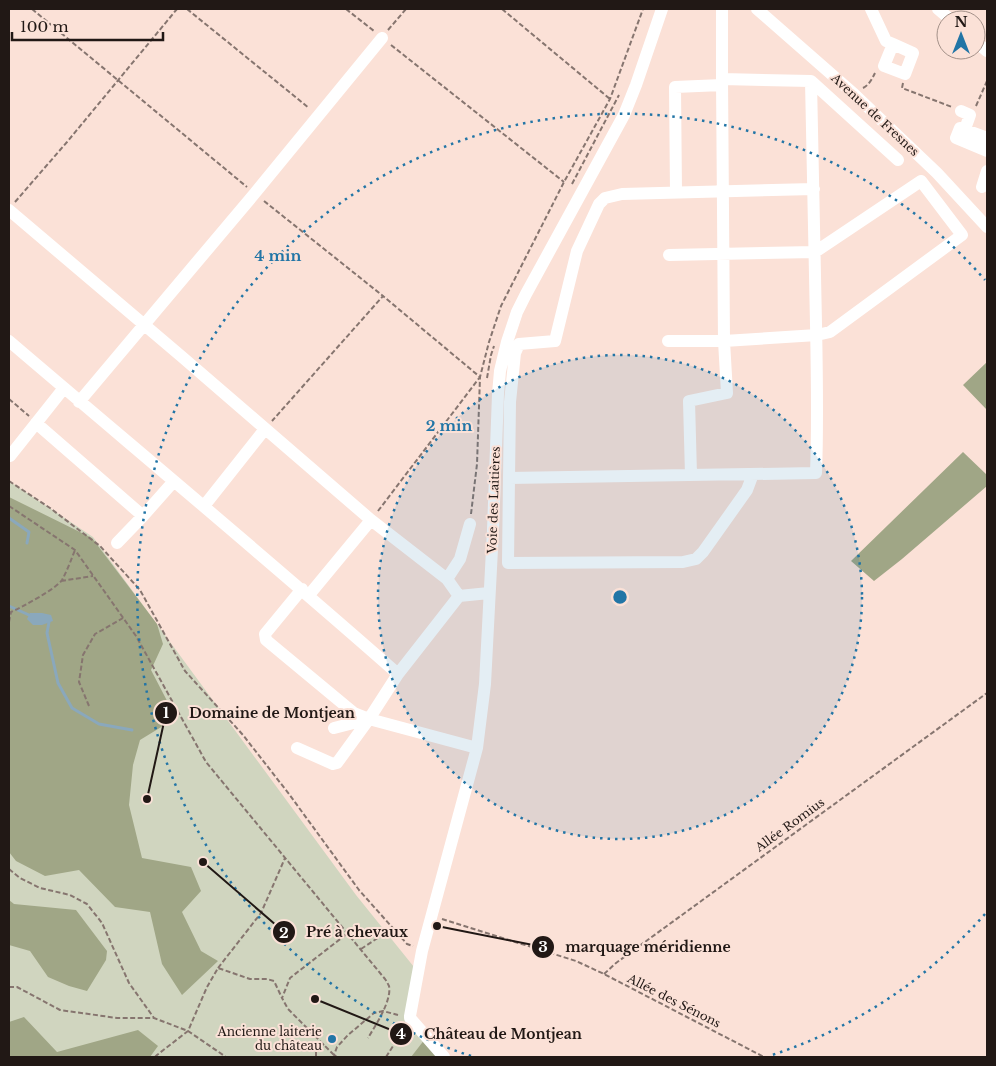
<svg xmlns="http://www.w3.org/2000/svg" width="996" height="1066" font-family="'Libre Baskerville',serif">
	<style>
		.green { fill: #d0d5bf }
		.forest { fill: #a0a686 }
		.water { fill: #8aa8bc }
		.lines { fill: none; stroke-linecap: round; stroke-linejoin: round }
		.stream { stroke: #8aa8bc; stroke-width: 3 }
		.path { stroke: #86756f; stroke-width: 2; stroke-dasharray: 5 2.5; stroke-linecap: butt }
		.minor { stroke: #fff; stroke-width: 12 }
		.ring { fill: none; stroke: #2275a6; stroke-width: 2.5; stroke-dasharray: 2.5 5 }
		.poi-dot { fill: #2275a6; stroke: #fbe1d7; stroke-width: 2 }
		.labels { text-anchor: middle; stroke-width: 4; stroke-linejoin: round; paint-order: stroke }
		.street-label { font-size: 12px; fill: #211815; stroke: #fbe1d7 }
		.poi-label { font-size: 12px; fill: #211815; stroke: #fbe1d7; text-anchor: end }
		.centre { fill: #2275a6; stroke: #fbe1d7; stroke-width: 2.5 }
		.ring-label { font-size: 15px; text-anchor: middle; font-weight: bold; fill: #2275a6; stroke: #fbe1d7; stroke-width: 4; stroke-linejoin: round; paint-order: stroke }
		.leader { fill: none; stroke: #211815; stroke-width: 2 }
		.callout-dot { fill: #211815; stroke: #fbe1d7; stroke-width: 2 }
		.mark-label { font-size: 15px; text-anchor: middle; font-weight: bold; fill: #fff }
		.callout-label { font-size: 14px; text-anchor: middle; font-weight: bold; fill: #211815; stroke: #fbe1d7; stroke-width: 4; stroke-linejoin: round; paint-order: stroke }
	</style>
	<rect width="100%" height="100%" fill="#fbe1d7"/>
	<path class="green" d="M9 481 93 537 356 895 414 967 406 1011 440 1057H9Z"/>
	<path class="forest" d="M987 362V410L963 385Z
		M963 452 987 475V486L902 559 874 581 851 561Z
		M9 497 92 538 157 624 163 644 151 670 176 718 140 740 133 765 129 805 142 858 191 867 201 891 182 912 201 951 218 961 182 995 162 964 150 912 115 907 79 870 45 876 16 861 9 852Z
		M9 900 14 904 76 910 107 951 106 960 87 991 69 986 48 977 30 951 9 945Z
		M24 1017 57 1052 138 1030 158 1046 150 1057H9V1022Z
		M425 1039 440 1057H411Z"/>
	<path class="water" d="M30 613H42L51 615 53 621 42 625H33L27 619Z"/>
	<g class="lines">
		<path class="stream" d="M9 518 29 532 27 543
			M9 606 29 615
			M49 622 47 633 58 683 72 708 99 724 132 730"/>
		<path class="path" d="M32 9 247 187
			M187 9 309 108
			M346 9 374 31
			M502 9 610 99
			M388 30 406 9
			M391 45 564 182
			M903 83 902 88 952 107
			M863 88C869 85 872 79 875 73
			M976 106 987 81
			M572 184 619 95
			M264 201 383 296 272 421
			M15 202 67 142 177 9
			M487 378 491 355 494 346
			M9 399 29 416
			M9 481 50 508 100 546 140 590 185 671 243 735 289 794 359 890 407 944 413 946
			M9 506 75 550 136 636 206 762 385 979C387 982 388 984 389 986 392 1001 375 1026 368 1038
			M378 511 480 377 383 296
			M471 514 477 464 480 377 489 342 501 306 564 182 610 99 643 9
			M61 581 93 576
			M9 622 11 612C22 607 56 589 62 580 67 571 71 560 75 550
			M89 706 79 682 83 655 95 634 123 618
			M9 869 20 878 40 888 70 895 87 904 102 923 129 983 154 1018
			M442 919 576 961 604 974 764 1057
			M361 949 393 928
			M218 968 261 913 285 858
			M604 974 616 963 987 693
			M9 987H17L60 1010 117 1018H154L188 1031 226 1057
			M334 1055 288 1009 282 998 290 978 348 933
			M155 1057 157 1055 188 1031 207 987 218 968 250 979H267L274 981 282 998
			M316 1057V1051L324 1044
			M337 1057 334 1055 337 1047 348 1035 374 1013 383 1011 398 1015
			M386 1057 404 1029"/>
		<path class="minor" d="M722 9V79L811 81C813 162 815 243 816 324 817 374 818 423 816 473L509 478 510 402 515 353 519 344 555 341 577 251 599 204 605 198 622 194 814 189
			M757 9 854 94 937 173 987 227
			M871 9 886 41 893 44 884 66 905 74 913 53 893 44
			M938 9 951 20
			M976 42 987 51
			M811 81 898 160
			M961 111 970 115 965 129
			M987 138 960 128 956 138 987 151
			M982 187 987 171
			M676 193 675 87 722 85
			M9 210 181 356 371 520 447 579 459 596
			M9 341C139 452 270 561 398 674L459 596 489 593
			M668 341H724L817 335 830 332 962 235 921 181 815 252 669 255
			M79 402 255 193 382 38
			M36 423 143 516
			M10 456 64 388
			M691 475 689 401 727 393 724 341 722 79
			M509 478 508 563 683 562 696 559 703 552 747 490 753 474
			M204 506 265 429
			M117 543 143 516 174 481
			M447 579 460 559 470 524
			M302 589 265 634 266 640 354 713 369 719 477 748
			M309 595 371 520
			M334 728 369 719
			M297 748 333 764 337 763 369 719 398 674
			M444 1057 410 1018V1016L422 951 477 748 485 684 493 530 498 394 500 371 507 342 517 312 526 294 624 115 636 85 662 9"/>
	</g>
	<circle cx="620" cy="597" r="242" fill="#2275a6" fill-opacity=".12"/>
	<g class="ring">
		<circle cx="620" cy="597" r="242"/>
		<path d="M985 914A483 483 0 0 1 769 1056M471 1056A483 483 0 1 1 985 280"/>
	</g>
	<circle class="poi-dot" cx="332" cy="1039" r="5"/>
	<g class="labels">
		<g class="street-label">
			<text transform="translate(875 115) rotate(43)" y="4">Avenue de Fresnes</text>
			<text transform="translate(494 500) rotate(-88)" y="4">Voie des Laitières</text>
			<text transform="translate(790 825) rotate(-36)" y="4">Allée Romius</text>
			<text transform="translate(674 1001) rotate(27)" y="4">Allée des Sénons</text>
		</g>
		<g class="poi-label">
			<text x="322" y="1036">Ancienne laiterie<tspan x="322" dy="14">du château</tspan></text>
		</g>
	</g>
	<circle cx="620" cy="597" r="8" class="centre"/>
	<g class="ring-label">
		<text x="278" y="261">4 min</text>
		<text x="449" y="431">2 min</text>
	</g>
	<path class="leader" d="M147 799L166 713M203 862L284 932M437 926L543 947M315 999L401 1034"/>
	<g class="callout-dot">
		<circle cx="147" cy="799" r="5"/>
		<circle cx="203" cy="862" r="5"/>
		<circle cx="437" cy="926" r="5"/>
		<circle cx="315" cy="999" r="5"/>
		<circle cx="166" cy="713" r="12"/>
		<circle cx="284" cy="932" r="12"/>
		<circle cx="543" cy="947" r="12"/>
		<circle cx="401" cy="1034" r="12"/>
	</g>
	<g class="mark-label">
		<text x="166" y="718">1</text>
		<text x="284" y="938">2</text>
		<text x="543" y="952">3</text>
		<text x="401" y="1039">4</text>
	</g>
	<g class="callout-label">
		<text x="272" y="718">Domaine de Montjean</text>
		<text x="357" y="937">Pré à chevaux</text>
		<text x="648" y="952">marquage méridienne</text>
		<text x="503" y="1039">Château de Montjean</text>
	</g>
	<rect width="996" height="1066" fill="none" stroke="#211815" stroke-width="20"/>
	<g transform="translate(961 35)"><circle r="24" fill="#fbe1d7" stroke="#a49189"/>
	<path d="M0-4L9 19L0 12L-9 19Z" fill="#2275a6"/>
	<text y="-8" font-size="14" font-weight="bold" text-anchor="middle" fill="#211815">N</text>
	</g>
	<path d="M12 32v8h151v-8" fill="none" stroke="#211815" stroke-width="2.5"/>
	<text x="20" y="32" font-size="15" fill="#211815" stroke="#fbe1d7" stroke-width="4" paint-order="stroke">100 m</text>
</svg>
